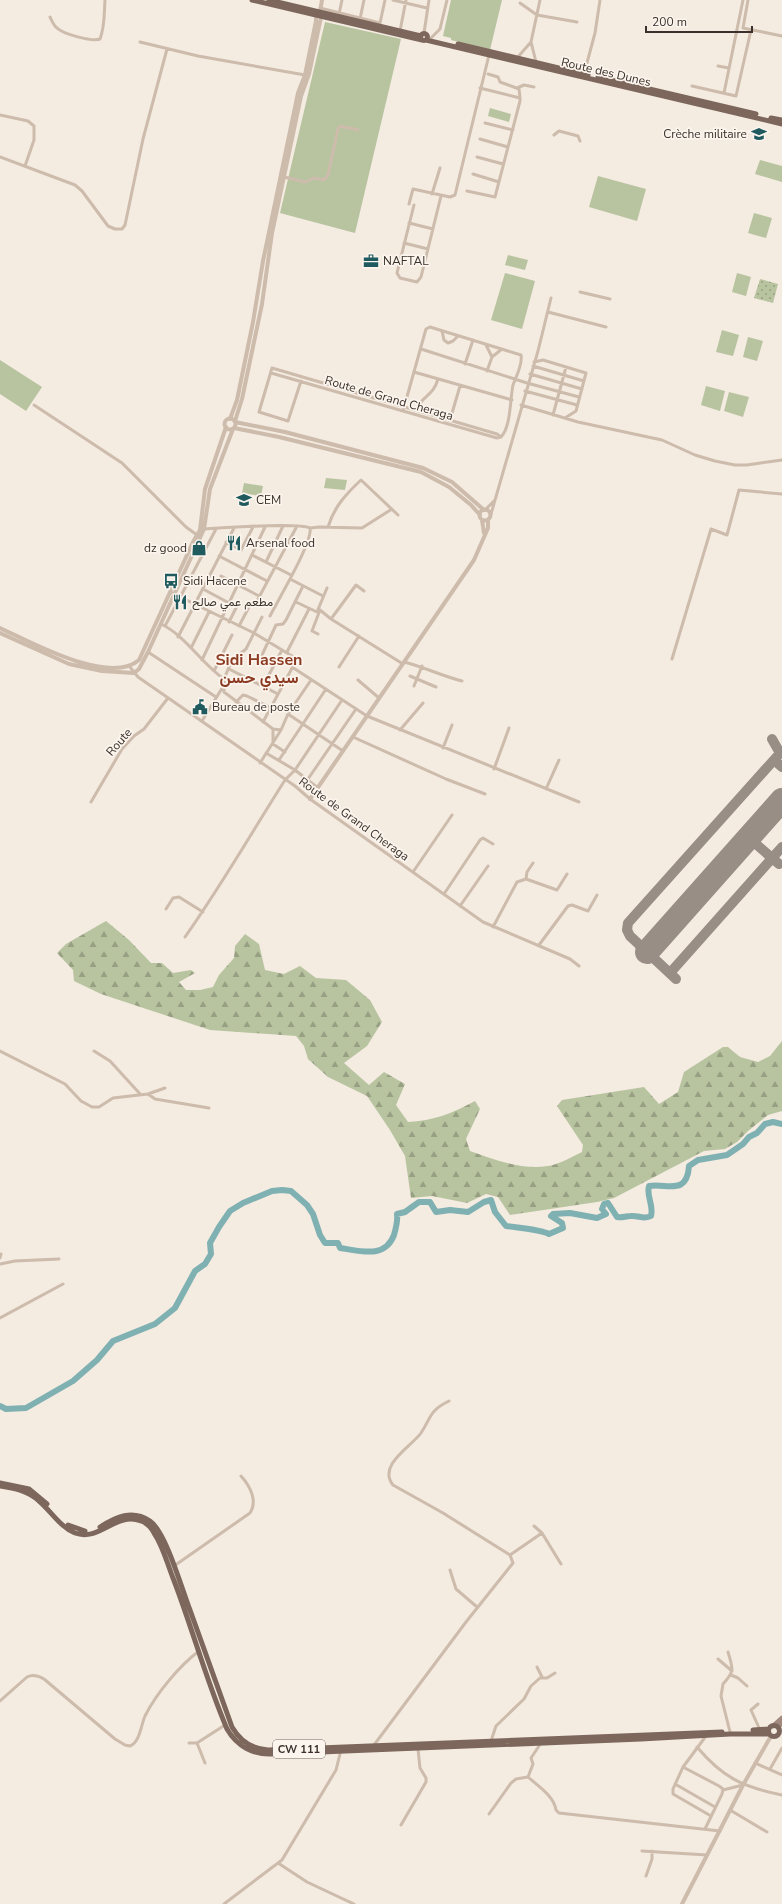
<svg xmlns="http://www.w3.org/2000/svg" width="782" height="1904" font-family="'Nunito Sans',Vazirmatn,sans-serif">
	<style>
		.grass { fill: #b8c4a0 }
		.forest { fill: url(#forest-firs) }
		.garden { fill: url(#garden-dots) }
		.lines { fill: none; stroke-linecap: round; stroke-linejoin: round }
		.river { stroke: #7fb0b2; stroke-width: 6 }
		.taxiway { stroke: #988e86; stroke-width: 10 }
		.runway { stroke: #988e86; stroke-width: 24 }
		.minor { stroke: #cdbbac; stroke-width: 3 }
		.tertiary { stroke: #cdbbac; stroke-width: 4 }
		.secondary { stroke: #a18a7d; stroke-width: 4.5 }
		.primary { stroke: #7d675c; stroke-width: 5 }
		.labels { text-anchor: middle; stroke-width: 3.5; stroke-linejoin: round; paint-order: stroke }
		.shield { fill: #fbf5ee; stroke: #756b66; stroke-width: 1 }
		.shield-label { font-size: 11px; font-weight: bold; fill: #3b302b }
		.street-label { font-size: 12px; fill: #3b302b; stroke: #fbf5ee }
		.poi-label { font-size: 12px; fill: #3b302b; stroke: #fbf5ee; text-anchor: start }
		.district-label { font-size: 16px; font-weight: bold; fill: #8c3b22; stroke: #fbf5ee }
	</style>
	<defs>
		<pattern id="forest-firs" width="22" height="20" patternUnits="userSpaceOnUse"><rect width="22" height="20" fill="#b8c4a0"/><path d="M5 1l3.5 6h-7zM16 11l3.5 6h-7z" fill="#97a083"/></pattern>
		<pattern id="garden-dots" width="8" height="8" patternUnits="userSpaceOnUse"><rect width="8" height="8" fill="#b8c4a0"/><path d="M2 2h.1M6 6h.1" fill="none" stroke="#97a083" stroke-width="1.8" stroke-linecap="round"/></pattern>
	</defs>
	<rect width="100%" height="100%" fill="#f4ebe1"/>
	<path class="grass" d="M451 0H502L490 50 451 40V38L443 36Z
		M325 22 401 39 355 233 280 213Z
		M490 108 511 114 509 122 488 116Z
		M760 160 782 166V182L755 174Z
		M598 176 646 189 637 221 589 207Z
		M754 213 772 218 766 238 748 233Z
		M508 255 528 260 525 270 505 265Z
		M505 273 535 281 522 329 491 320Z
		M737 273 751 277 746 296 732 292Z
		M722 330 739 335 733 356 716 352Z
		M748 337 763 341 757 361 743 357Z
		M0 360 42 387 26 411 0 394Z
		M706 386 725 391 720 411 701 405Z
		M729 392 749 397 743 417 724 411Z
		M326 478 347 480 345 490 324 488Z
		M244 483 263 486 261 496 242 493Z"/>
	<path class="forest" d="M106 921 129 940 151 963H162L173 973 191 970 195 973 179 982 186 990H200L213 987 219 975 234 958 235 946 245 934 259 944 265 970 284 974 300 966 316 978 346 980 370 1000 382 1022 367 1046 344 1063 369 1085 384 1072 405 1084 396 1105 408 1122C433 1121 453 1113 475 1101L480 1109 466 1139 470 1151C495 1160 529 1173 556 1164 565 1161 573 1156 582 1152L583 1145 557 1106 562 1100 644 1087 659 1104 678 1092 684 1072 723 1047H728L740 1057 758 1062 770 1056 782 1041V1111L768 1115 748 1131 737 1142 725 1149 704 1151 614 1198 597 1202 510 1215 498 1197 486 1194 467 1203 432 1196 411 1198 405 1156 390 1130 367 1096 328 1077 308 1059 304 1046 296 1036 210 1030 101 994 74 981 73 970 57 953 66 944Z"/>
	<path class="garden" d="M760 279 778 284 773 303 754 298Z"/>
	<g class="lines">
		<path class="river" d="M0 1406 6 1409 26 1408 73 1381 97 1360 113 1341 155 1324 175 1308 195 1271 205 1264 211 1254 210 1243 219 1227 230 1211 243 1203 272 1191 282 1190 291 1191 307 1205 313 1214 320 1235 325 1243H338L340 1248C361 1251 385 1259 394 1235 396 1228 398 1221 397 1214L405 1212 419 1202H430L436 1212 450 1210 468 1212 484 1202 491 1200 495 1212 506 1226C518 1228 539 1229 549 1234L563 1228 562 1223 551 1216 553 1214 570 1213 597 1218 606 1214 602 1209 604 1204 608 1203 617 1217C623 1218 625 1216 631 1216 638 1215 644 1220 651 1216 654 1205 646 1196 649 1186 667 1183 687 1196 689 1166L698 1160 727 1155 743 1144 749 1137 757 1133 765 1124 773 1122 782 1124"/>
		<path class="taxiway" d="M772 739 780 753
			M774 760 782 767
			M749 838 779 864
			M670 973 782 847
			M676 979 630 936 627 930 628 923 782 751"/>
		<path class="runway" d="M647 952 782 800"/>
		<path class="minor" d="M393 0 427 8
			M748 0 743 28 782 36
			M520 3 537 15 577 22
			M320 8 380 23 379 26
			M339 14 342 0
			M50 17C52 21 54 26 57 28 63 34 92 42 100 39 105 26 104 14 105 0
			M360 19 364 0
			M380 23 385 0
			M400 31 406 0
			M424 33 429 0
			M431 38 440 29 447 0
			M140 42 198 56 305 75
			M531 42 536 62
			M517 58 531 42 540 0
			M718 66 729 68
			M488 74 498 77 500 82 519 89 520 98
			M584 74 595 33 600 0
			M692 86 736 96 751 30
			M517 88 524 85 534 87
			M724 93 743 0
			M0 115 28 121 34 126V140L25 166
			M485 123 513 130
			M554 135 559 131 578 136 580 141
			M480 139 508 147
			M0 157 75 185 82 191 108 226 115 229H122L125 225 143 139 167 49
			M477 157 503 164
			M473 174 499 182
			M284 177 305 182 314 178 324 180 328 175 338 129 340 126 358 130
			M467 191 495 197 520 101V98L480 88
			M432 194 440 168
			M409 204 413 189 450 197 455 195 489 55
			M414 205 397 273 400 278 417 282 421 277 441 196
			M409 223 433 229
			M404 243 428 249
			M580 292 610 299
			M548 312 606 327
			M442 331 444 340 448 343 453 341 458 336
			M486 345 492 357
			M421 349 527 383 579 397
			M534 362 543 360 586 373 576 411 565 418
			M465 364 473 340
			M533 366 584 381
			M487 371 492 357 502 349
			M414 372 512 400
			M271 373 497 438 501 437
			M530 374 582 389
			M301 381 288 421 259 412 272 368 497 434 501 437
			M525 391 577 405
			M34 405 122 463 186 527 197 535
			M521 405 578 422 662 440 695 455 715 461 735 465H747L782 460
			M416 410C422 395 433 397 438 379
			M403 411 426 329 430 327 521 355C523 364 516 377 513 385 510 399 511 427 501 437
			M553 415 566 367
			M450 420 460 386
			M485 510 495 500
			M491 514 538 351 551 298
			M328 527C334 507 346 494 361 480L398 515
			M310 528 319 527 362 528 392 509
			M203 529C222 528 297 522 310 528 313 542 278 600 270 616
			M226 542 241 550 253 527
			M252 555 291 575
			M219 556 267 581
			M266 562 283 526
			M221 576 259 596
			M290 579 323 596
			M203 589 229 603
			M170 592 254 633 297 659 263 722
			M296 602 317 612 327 588
			M331 619 356 585 364 591
			M229 622 239 602
			M161 624C186 636 201 663 224 679V692L273 729V744L285 752
			M165 626 216 529
			M239 626 249 607 257 601 297 526
			M318 634 312 631 320 610 331 619 403 664
			M178 637 234 528
			M191 648 209 612
			M148 652 216 697
			M287 652 309 609
			M262 655 276 625 283 624 286 620 303 586
			M672 659 711 529 727 535 739 490 782 494
			M202 660 265 527
			M404 662C424 667 442 676 462 681
			M130 667 138 677 295 786 310 799 483 922 570 959 579 966
			M292 667 367 716 579 802
			M339 667 359 636
			M229 669 278 694
			M214 671 232 635
			M410 676 436 687
			M224 679 232 660 246 649 262 617
			M358 680 379 698
			M263 686 282 650
			M414 686 422 666
			M236 702 243 695 247 696 271 708
			M288 714 343 751
			M202 721 224 685
			M273 729 281 730 288 714 311 680
			M400 730 423 703
			M353 737 446 779 485 794
			M443 748 452 725
			M266 753 295 770 318 788
			M279 760 326 689
			M260 763 281 730
			M494 769 509 728
			M308 779 356 709
			M546 789 559 760
			M91 802 122 749 134 736 144 729 168 698
			M413 872 452 815
			M526 879 527 872 533 863
			M444 894 480 840 483 838 493 844
			M460 906 488 866
			M166 909 173 898 179 897 203 912
			M493 927 517 882 526 879 557 890 567 874
			M185 937C221 886 252 832 285 780L295 770 342 700
			M539 945 568 906 572 905 588 911 597 895
			M0 1051 65 1084 81 1101 92 1107H99L113 1098 148 1094 165 1088
			M94 1051 110 1061 141 1095
			M148 1094 155 1099 209 1108
			M0 1258 1 1254
			M0 1264 15 1261 59 1259
			M0 1318 63 1284
			M542 1533 561 1564
			M510 1555 542 1533 534 1526
			M174 1566 250 1513C258 1501 250 1486 241 1476
			M450 1570 456 1589 477 1607
			M728 1652C733 1669 735 1671 723 1684L721 1696 730 1732
			M718 1659 732 1671
			M537 1667 542 1677
			M731 1675 738 1678 747 1686
			M0 1701 27 1677C33 1674 39 1676 44 1679L115 1739 125 1745 130 1746C140 1742 141 1725 145 1716 156 1694 179 1666 199 1651
			M758 1704 751 1710 760 1730
			M491 1741 496 1726 524 1699 531 1686 540 1678H547L555 1673
			M189 1743H197L205 1763
			M197 1743 225 1725
			M541 1743 531 1758 533 1764 528 1777C538 1786 554 1796 556 1810L559 1813 720 1831
			M374 1745 466 1622 513 1563 510 1555 443 1513 393 1485C377 1465 412 1446 421 1433 432 1416 429 1411 449 1401
			M697 1747C723 1778 743 1787 782 1795
			M755 1763 782 1775
			M683 1767 673 1789V1794L711 1816
			M770 1769 782 1748
			M675 1784 715 1807
			M723 1790 743 1785
			M730 1810 767 1832
			M489 1814 511 1783 516 1779 528 1777
			M401 1825 426 1782V1778L420 1768 418 1749
			M705 1829 722 1794 723 1789 719 1786 683 1767 706 1736
			M642 1851 707 1855
			M278 1863 307 1882 354 1904
			M646 1876 652 1859V1851
			M224 1904 282 1860 336 1770 341 1750"/>
		<path class="tertiary" d="M320 12 322 0
			M224.5 424a5.5 5.5 0 1 1 11 0a5.5 5.5 0 1 1-11 0Z
			M230 419 237 400 253 322 263 261 298 93 305 75 316 21V16
			M235 421 242 399 262 304 272 233 301 96 309 74 321 17
			M235 422 285 432 423 468 452 482 484 510
			M234 428 279 437 421 472 449 487 471 505 480 515
			M479.5 515a5.5 5.5 0 1 1 11 0a5.5 5.5 0 1 1-11 0Z
			M482 520 484 533
			M0 628C31 642 109 686 139 660L193 542 200 530 205 489 226 427
			M0 633 69 664 102 671 134 673 139 669 148 652 204 529 210 489 233 429
			M310 799 474 560 488 528V520
			M682 1904 743 1785 771 1736"/>
		<path class="secondary" d="M773 1726 782 1718
			M778 1727 782 1723"/>
		<path class="primary" d="M252 0 422 40
			M269 0 421 36
			M420.5 37a3.5 3.5 0 1 1 7 0a3.5 3.5 0 1 1-7 0Z
			M426 40 782 124
			M458 44 588 75
			M598 77 756 114
			M771 118 782 120
			M0 1483 29 1489 47 1504
			M0 1486C14 1488 28 1491 39 1501 51 1511 60 1527 75 1533 100 1542 116 1511 141 1521 147 1523 151 1527 154 1533 163 1546 167 1563 173 1578 192 1627 206 1680 227 1729 237 1746 253 1755 272 1754L641 1739 730 1734H769
			M68 1525 85 1531
			M100 1527C116 1517 132 1509 150 1521 166 1532 182 1590 190 1610 204 1649 218 1688 232 1727 240 1741 252 1749 268 1750L722 1732
			M768.5 1731a5.5 5.5 0 1 1 11 0a5.5 5.5 0 1 1-11 0Z
			M753 1730 768 1729"/>
	</g>
	<defs>
		<g id="school-bare" transform="scale(1.2)"><path d="M0-5L7-2L0 1L-7-2ZM-4 1L0 2.5L4 1V4Q0 6-4 4Z" fill="#1f5a5e" stroke="#fbf5ee" stroke-width="2.5" paint-order="stroke"/></g>
		<g id="office-bare" transform="scale(1.2)"><path d="M-6-3h4V-5.5h4V-3h4V5H-6ZM-1-4.5V-3h2v-1.5ZM-6 0V1H6V0Z" fill="#1f5a5e" stroke="#fbf5ee" stroke-width="2.5" paint-order="stroke"/></g>
		<g id="restaurant-bare" transform="scale(1.2)"><path d="M-5-6h1v4h1v-4h1v4h1v-4h1v5L-1.5 .5V6h-2V.5L-5-1ZM5-6V6H3V1.5H1.5Q1.5-4 5-6Z" fill="#1f5a5e" stroke="#fbf5ee" stroke-width="2.5" paint-order="stroke"/></g>
		<g id="shop-bare" transform="scale(1.2)"><path d="M-5-2.5h2.3a2.7 3.5 0 0 1 5.4 0H5L5.5 6h-11ZM-1.5-2.5h3a1.5 2.3 0 0 0-3 0Z" fill="#1f5a5e" stroke="#fbf5ee" stroke-width="2.5" paint-order="stroke"/></g>
		<g id="bus-bare" transform="scale(1.2)"><path d="M-5-6H5V4H4V6H2V4H-2V6H-4V4H-5ZM-3.5-4V0h7V-4ZM-3.5 1.2v1.5H-2V1.2ZM2 1.2v1.5H3.5V1.2Z" fill="#1f5a5e" stroke="#fbf5ee" stroke-width="2.5" paint-order="stroke"/></g>
		<g id="civic-bare" transform="scale(1.2)"><path d="M-.6-6.5H3V-4.5H.6V-3L4-1V1h2V6H-6V1h2V-1L-.6-3ZM-1.2 2.5V6h2.4V2.5Z" fill="#1f5a5e" stroke="#fbf5ee" stroke-width="2.5" paint-order="stroke"/></g>
	</defs>
	<g fill-rule="evenodd">
		<use href="#school-bare" x="759" y="134"/>
		<use href="#office-bare" x="371" y="261"/>
		<use href="#school-bare" x="244" y="500"/>
		<use href="#restaurant-bare" x="234" y="543"/>
		<use href="#shop-bare" x="199" y="548"/>
		<use href="#bus-bare" x="171" y="581"/>
		<use href="#restaurant-bare" x="180" y="602"/>
		<use href="#civic-bare" x="200" y="707"/>
	</g>
	<g class="labels">
		<rect class="shield" x="273" y="1740" width="52" height="18" rx="3"/>
		<g class="shield-label">
			<text x="299" y="1753">CW 111</text>
		</g>
		<g class="street-label">
			<text transform="translate(606 72) rotate(13)" y="4">Route des Dunes</text>
			<text transform="translate(389 398) rotate(16)" y="4">Route de Grand Cheraga</text>
			<text transform="translate(119 742) rotate(-49)" y="4">Route</text>
			<text transform="translate(354 819) rotate(36)" y="4">Route de Grand Cheraga</text>
		</g>
		<g class="poi-label">
			<text x="747" y="138" text-anchor="end">Crèche militaire</text>
			<text x="383" y="265">NAFTAL</text>
			<text x="256" y="504">CEM</text>
			<text x="246" y="547">Arsenal food</text>
			<text x="187" y="552" text-anchor="end">dz good</text>
			<text x="183" y="585">Sidi Hacene</text>
			<text x="192" y="606">مطعم عمي صالح</text>
			<text x="212" y="711">Bureau de poste</text>
		</g>
		<g class="district-label">
			<text x="259" y="665">Sidi Hassen<tspan x="259" dy="18">سيدي حسن</tspan></text>
		</g>
	</g>
	<path d="M646 26v6h106v-6" fill="none" stroke="#3b302b" stroke-width="2"/>
	<text x="652" y="26" font-size="12" fill="#3b302b" stroke="#fbf5ee" stroke-width="3" paint-order="stroke">200 m</text>
</svg>
